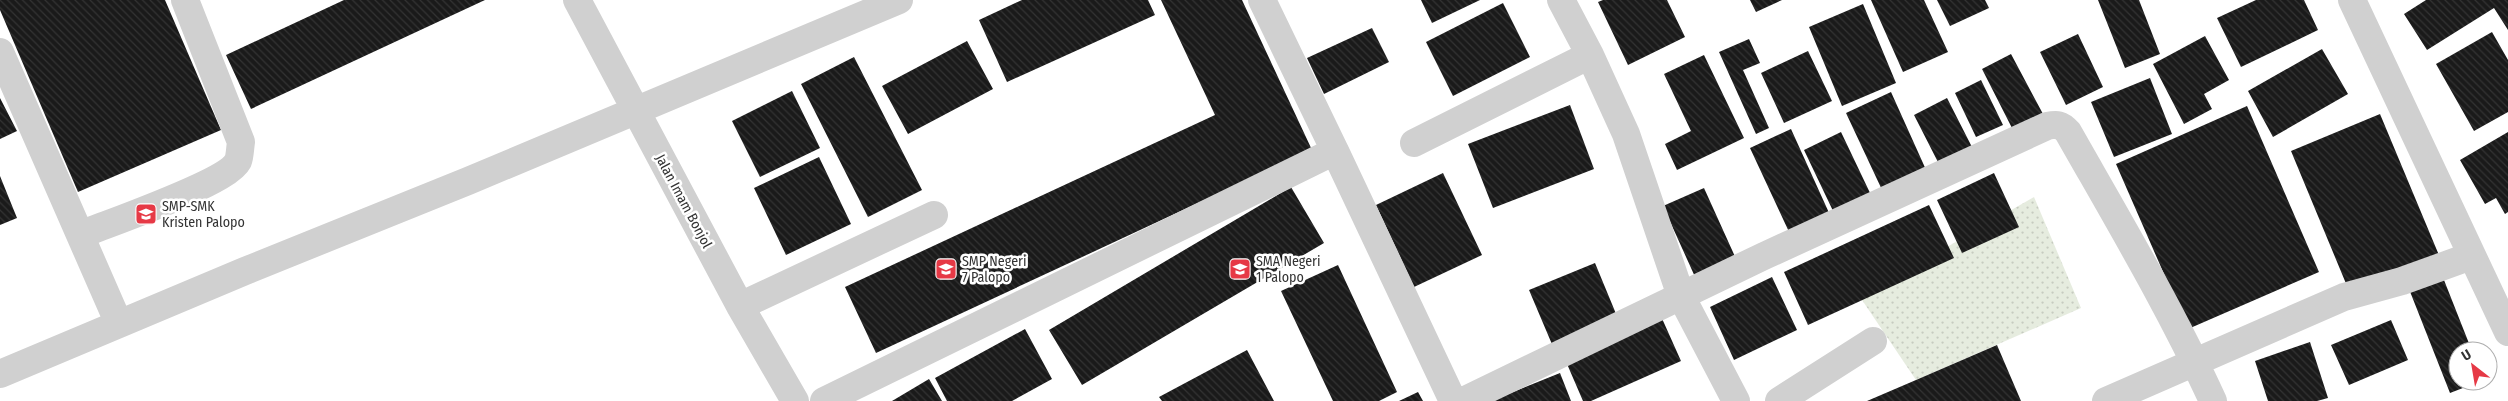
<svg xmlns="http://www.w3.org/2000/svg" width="2508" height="401" font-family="'Fira Sans Condensed',sans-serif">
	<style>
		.grass { fill: url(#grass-dots) }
		.building { fill: url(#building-back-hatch) }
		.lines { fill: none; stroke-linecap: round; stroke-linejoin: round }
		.minor { stroke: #d0d0d0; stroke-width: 28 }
		.labels { text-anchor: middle; stroke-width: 5; stroke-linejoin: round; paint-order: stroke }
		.street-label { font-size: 14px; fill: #333; stroke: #fff }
		.poi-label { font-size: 14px; fill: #333; stroke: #fff; text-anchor: start }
	</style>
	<defs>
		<pattern id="grass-dots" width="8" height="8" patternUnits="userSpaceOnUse" patternTransform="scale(1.25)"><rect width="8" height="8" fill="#e6ecdf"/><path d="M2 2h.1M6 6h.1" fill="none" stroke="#c6cbc0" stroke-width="1.8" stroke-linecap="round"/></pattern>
		<pattern id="building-back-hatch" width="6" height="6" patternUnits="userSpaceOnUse" patternTransform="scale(1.25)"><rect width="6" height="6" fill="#1a1a1a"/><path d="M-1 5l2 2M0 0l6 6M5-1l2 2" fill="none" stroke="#333"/></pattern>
	</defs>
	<rect width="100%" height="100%" fill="#fff"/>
	<path class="grass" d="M2034 197 2081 308 1916 380 1860 297Z"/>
	<path class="building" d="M0 0H165L221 130 78 192 0 10Z
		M344 0H485L251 109 226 55Z
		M1022 0H1148L1155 15 1007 82 979 20Z
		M1161 0H1242L1312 150 876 353 845 287 1215 115Z
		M1421 0H1480L1432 23Z
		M1603 0H1667L1685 37 1628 65 1598 2Z
		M1750 0H1782L1756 12Z
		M1871 0H1924L1948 52 1903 72Z
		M1937 0H1985L1989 8 1950 26Z
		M2098 0H2139L2160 54 2125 68Z
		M2256 0H2304L2318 30 2241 67 2217 18Z
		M2426 0H2508V30L2494 8 2427 50 2404 14Z
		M1503 3 1530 57 1453 96 1426 42Z
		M1863 4 1896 83 1842 106 1809 27Z
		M1372 28 1389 62 1324 94 1307 58Z
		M2492 32 2508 60V112L2474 131 2436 64Z
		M2078 34 2103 87 2066 105 2040 52Z
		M2205 36 2229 80 2204 94 2212 109 2184 124 2153 64Z
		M1749 39 1760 63 1743 70 1769 128 1756 134 1719 52Z
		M967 41 993 89 908 134 882 86Z
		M2322 49 2348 94 2273 137 2248 91Z
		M1808 51 1832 101 1784 123 1761 73Z
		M2011 54 2043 114 2013 130 1982 69Z
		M1704 55 1744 138 1677 170 1665 144 1691 131 1664 74Z
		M854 57 922 190 868 217 801 84Z
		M2150 78 2172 134 2114 157 2091 102Z
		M1981 80 2003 125 1976 137 1955 93Z
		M792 91 820 148 760 177 732 121Z
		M1891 92 1927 172 1883 192 1846 113Z
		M0 98 17 131 0 139Z
		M1947 98 1974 151 1941 168 1914 115Z
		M1570 105 1594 169 1493 208 1468 144Z
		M2247 106 2319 272 2188 329 2116 164Z
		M2380 114 2441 260 2352 298 2291 151Z
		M1791 129 1830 215 1790 234 1750 148Z
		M1841 132 1871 195 1834 213 1804 150Z
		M2508 132V212L2505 214 2496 198 2485 204 2460 160Z
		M819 157 851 224 786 255 754 188Z
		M1443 173 1482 255 1414 287 1376 205Z
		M1994 173 2019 227 1962 253 1937 200Z
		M0 176 17 218 0 225Z
		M1291 187 1324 243 1082 385 1049 330Z
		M1704 188 1737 261 1696 279 1663 206Z
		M1929 205 1954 258 1808 325 1784 272Z
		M1595 263 1619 321 1554 349 1529 290Z
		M1338 265 1397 392 1379 401H1333L1281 291Z
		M2442 275 2472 351H2458V381H2481L2450 393 2409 289Z
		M1772 277 1797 330 1734 360 1710 307Z
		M1660 314 1681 361 1591 401H1583L1564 357Z
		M2391 320 2408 360 2349 385 2331 345Z
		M1025 329 1052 379 1012 401H947L935 378Z
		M2310 342 2328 398 2317 401H2268L2255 361Z
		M1997 345 2021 401H1867L1916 380Z
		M1247 350 1274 401H1162L1159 397Z
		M1560 373 1571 401H1491Z
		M929 379 942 401H892Z
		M1418 392 1423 401H1399Z"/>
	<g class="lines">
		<path class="minor" d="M577 0 740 306 795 401
			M1561 0 1590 55 1626 134 1681 296 1736 401
			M2352 0 2508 332
			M0 52 119 324
			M1414 143 1590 55
			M1335 151 1453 401
			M80 235C109 223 227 183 238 161 240 156 240 148 241 142L185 0
			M740 306 934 215
			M0 374 245 271 468 181 899 0
			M824 401 1335 151 1262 0
			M1463 401 1764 256 2047 126C2057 124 2061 124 2068 132 2118 220 2171 309 2213 401
			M1779 401 1873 341
			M2106 401 2344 297 2402 281 2471 256"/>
	</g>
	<defs>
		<g id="school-square" transform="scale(1.125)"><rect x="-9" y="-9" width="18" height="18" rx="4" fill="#e63946" stroke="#fff"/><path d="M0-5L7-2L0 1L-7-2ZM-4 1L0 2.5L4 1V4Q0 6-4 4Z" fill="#fff"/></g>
	</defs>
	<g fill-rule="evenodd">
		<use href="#school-square" x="146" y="214"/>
		<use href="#school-square" x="946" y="269"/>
		<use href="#school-square" x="1240" y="269"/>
	</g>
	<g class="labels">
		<g class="street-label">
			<text transform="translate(684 201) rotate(62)" y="5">Jalan Imam Bonjol</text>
		</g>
		<g class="poi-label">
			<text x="162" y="211">SMP-SMK<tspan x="162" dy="16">Kristen Palopo</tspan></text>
			<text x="962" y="266">SMP Negeri<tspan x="962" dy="16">7 Palopo</tspan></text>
			<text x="1256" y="266">SMA Negeri<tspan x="1256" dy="16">1 Palopo</tspan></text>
		</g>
	</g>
	<g transform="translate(2473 366) rotate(329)"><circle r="24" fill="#ffffff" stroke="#adadad"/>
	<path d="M0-4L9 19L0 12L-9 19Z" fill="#e63946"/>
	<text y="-8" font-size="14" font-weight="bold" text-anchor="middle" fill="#333333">U</text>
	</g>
</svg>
